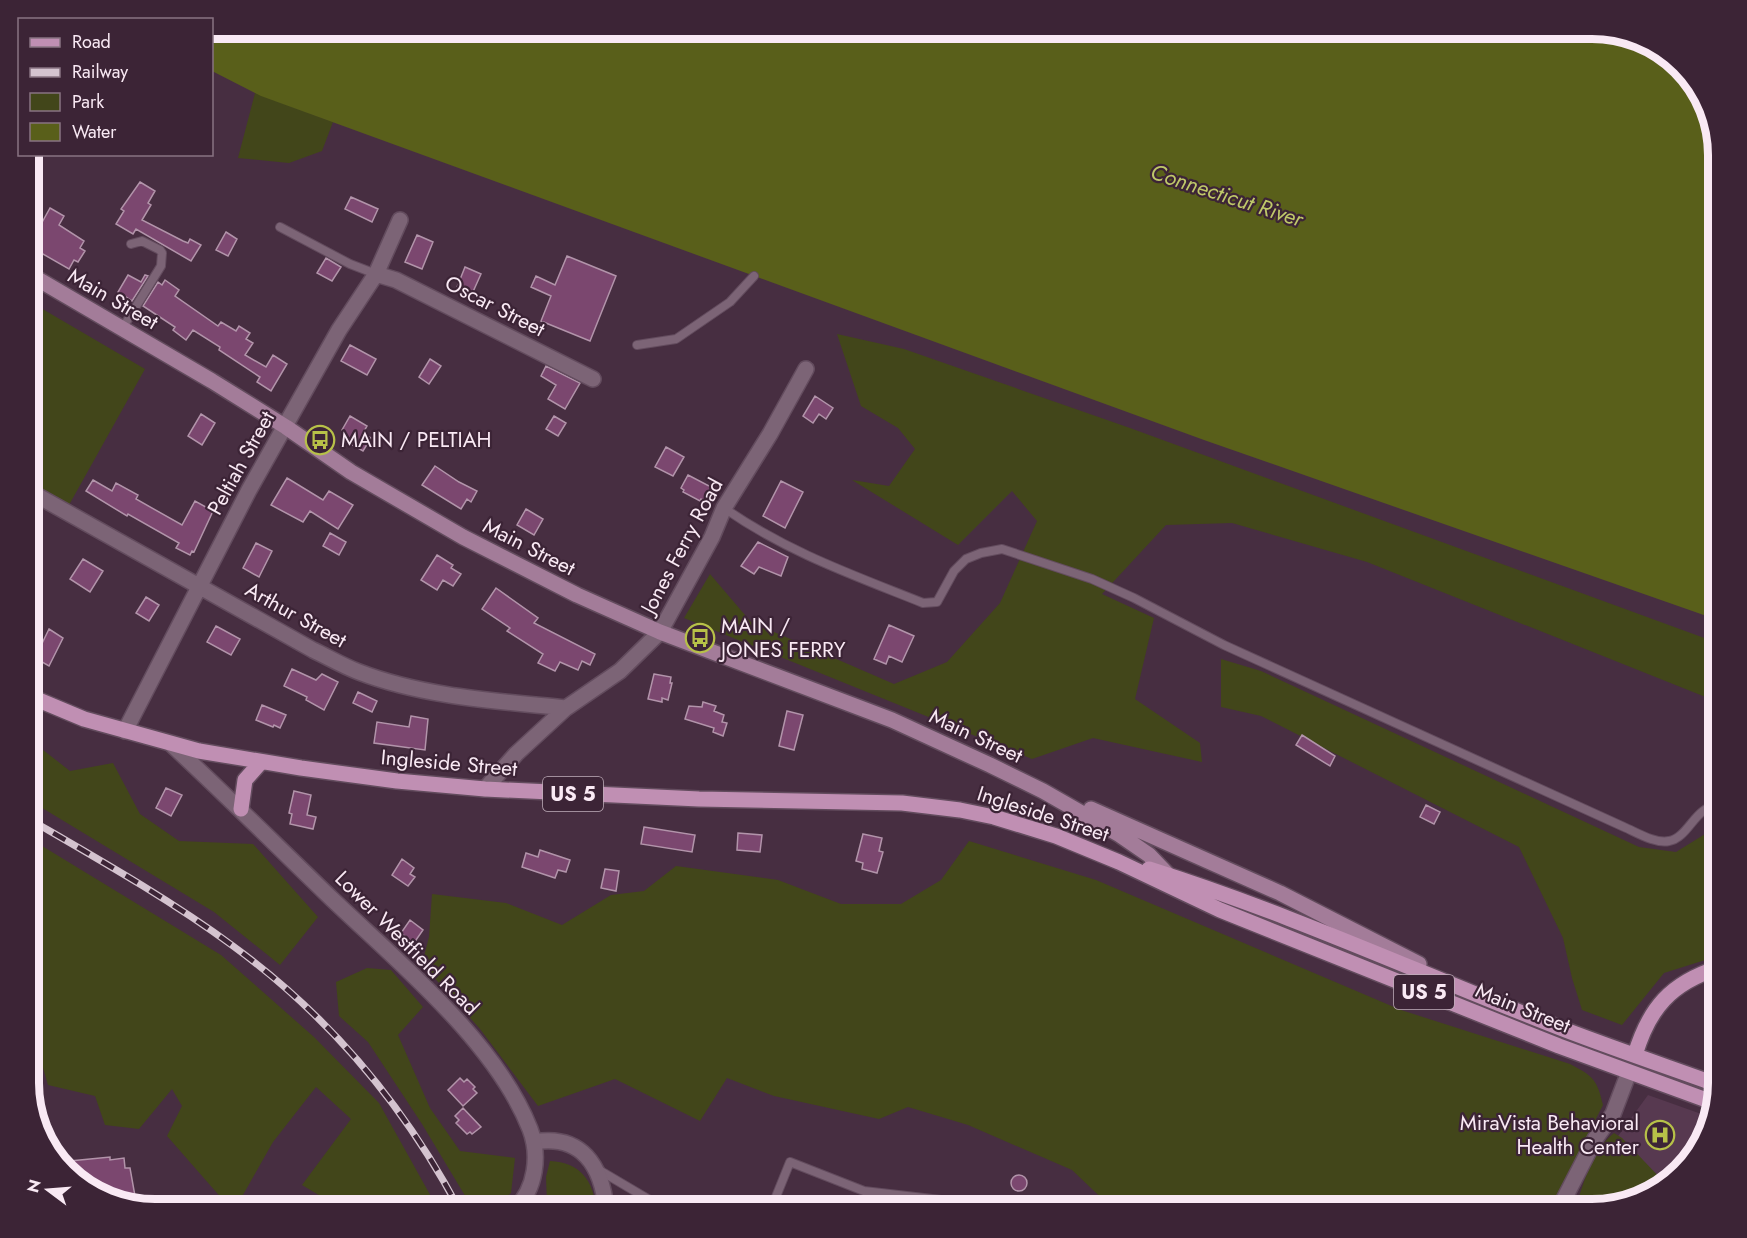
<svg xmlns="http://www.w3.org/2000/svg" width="1747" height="1238" font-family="Jost,sans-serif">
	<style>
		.built { fill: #573950 }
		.green { fill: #42461a }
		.water { fill: #595f1a }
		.building { fill: #7b476f; stroke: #b294aa; stroke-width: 1.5 }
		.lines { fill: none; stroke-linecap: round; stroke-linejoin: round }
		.service-casing { stroke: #634c5e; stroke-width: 10 }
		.minor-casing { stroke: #634c5e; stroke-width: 18 }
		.tertiary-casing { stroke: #634c5e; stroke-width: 18 }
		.secondary-casing { stroke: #634c5e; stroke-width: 18 }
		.primary-casing { stroke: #634c5e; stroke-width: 18 }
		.path { stroke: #856f80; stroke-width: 2; stroke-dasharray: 6 3; stroke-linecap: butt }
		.service { stroke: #7c6476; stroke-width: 8 }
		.minor { stroke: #7c6476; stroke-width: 15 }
		.tertiary { stroke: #7c6476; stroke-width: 15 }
		.secondary { stroke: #a37c99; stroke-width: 15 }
		.primary { stroke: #c08fb3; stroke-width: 15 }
		.rail-casing { stroke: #d4c3cf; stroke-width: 7 }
		.rail { stroke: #3c2436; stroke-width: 4.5; stroke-dasharray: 14; stroke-linecap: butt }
		.labels { text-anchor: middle; stroke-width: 4.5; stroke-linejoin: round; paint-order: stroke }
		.shield { fill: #3c2436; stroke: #c0aebb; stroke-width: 1.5 }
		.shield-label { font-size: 20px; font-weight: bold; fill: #f9e9f4 }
		.street-label { font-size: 21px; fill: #f9e9f4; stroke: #3c2436 }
		.poi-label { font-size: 21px; fill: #f9e9f4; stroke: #3c2436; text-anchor: start }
		.water-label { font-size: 22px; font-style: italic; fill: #bfc869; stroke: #3c2436 }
		.rim { fill: none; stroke: #f9e9f4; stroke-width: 8 }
	</style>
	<rect width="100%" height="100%" fill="#472e41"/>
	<path class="built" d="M29 1047 44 1105 37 1122 29 1091Z
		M1648 1095 1707 1116 1693 1160 1648 1196 1592 1209H1576L1605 1154Z"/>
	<path class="green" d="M255 93 333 122 322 151 289 163 238 158Z
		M34 304 145 369 69 505 29 482V313Z
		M837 334 904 349 1130 428 1718 643V702L1367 562 1232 523 1166 525 1102 594 1154 618 1135 699 1200 743 1202 762 1093 738 1032 759 684 618 710 574 751 622 894 684 947 662 1000 603 1037 521 1012 491 958 545 852 480 889 486 915 449 898 428 861 406Z
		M1221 659 1261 671 1639 847 1676 852 1718 826V956L1664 973 1622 1025 1582 1010 1572 978 1563 938 1519 847 1261 716 1221 707Z
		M29 739 70 771 113 763 140 814 179 841 253 844 318 917 280 965 214 912 29 800Z
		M29 838 221 955 314 1037 379 1103 438 1209H422L390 1203 322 1197 302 1185 351 1119 316 1087 273 1142 235 1209H231L167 1136 182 1106 172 1089 139 1129 105 1125 95 1096 48 1085 29 1020Z
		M969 841 1096 880 1401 1010 1570 1064C1593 1076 1597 1079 1603 1105L1550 1209H1113L1072 1170 968 1125 908 1107 879 1119 774 1096 727 1078 700 1121 615 1079 538 1106 480 1029 422 964 429 937 432 894 506 903 562 925 611 895 644 891 676 866 778 880 841 904H901L941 880Z
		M367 968 391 970 423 1007 398 1035 430 1108 460 1151 515 1158 511 1193 493 1208 473 1209 422 1124 368 1042 339 1016 336 982Z
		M1614 1133 1622 1138 1665 1183 1648 1196 1623 1202 1619 1199 1616 1204 1592 1209H1576C1581 1186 1595 1147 1614 1133Z
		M550 1161C580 1162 594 1181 596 1209H541L547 1203 546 1177Z"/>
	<path class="water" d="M212 29H1592L1669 54 1705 99 1718 155V620L1204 440 261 96 212 71Z"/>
	<path class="building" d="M140 182 155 191 148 203 151 205 142 220 183 241 188 243 190 239 201 245 191 261 136 229 133 234 116 224 124 211 121 209Z
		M351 197 378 209 372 222 345 209Z
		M50 208 64 216 59 225 84 241 80 248 85 251 78 262 74 260 69 269 29 246Z
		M226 232 237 239 228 256 216 250Z
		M417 235 433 242 422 269 405 262Z
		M567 256 616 276 590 341 541 321 551 296 531 287 536 276 555 285Z
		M326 258 341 267 332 281 317 273Z
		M465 267 481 274 472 294 457 287Z
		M128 275 141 282 145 275 148 276 132 301 118 292Z
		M165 280 179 290 175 296 218 326 221 322 236 331 239 326 250 333 246 339 253 343 245 355 266 367 273 355 287 364 271 391 257 382 260 377 219 350 220 347 193 330 186 340 173 330 175 327 143 306 158 282 162 285Z
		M350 345 376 359 367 375 341 361Z
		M430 359 441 366 429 384 419 377Z
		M546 366 580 383 565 409 548 399 556 385 541 376Z
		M815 396 833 408 826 419 819 414 813 423 803 416Z
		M201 414 215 423 202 445 188 436Z
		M350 416 367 426 363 433 371 438 363 451 342 439 346 433 342 430Z
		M554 416 566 423 558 436 546 429Z
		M666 447 684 457 673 476 655 467Z
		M435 466 459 482 477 491 471 502 467 499 461 509 422 485Z
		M688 475 713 488 706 502 701 499 700 501 683 492 684 490 681 488Z
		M287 478 323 500 329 491 353 505 338 529 310 511 303 522 271 505Z
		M93 480 112 491 116 483 138 495 136 499 182 525 195 501 213 511 194 552 192 551 190 555 176 548 179 543 128 514 127 516 86 491Z
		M781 481 803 492 785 528 763 516Z
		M526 509 543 519 534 535 517 525Z
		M330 533 346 542 339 555 323 546Z
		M758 542 788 557 781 576 759 567 754 574 741 566Z
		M256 543 272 551 259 577 243 568Z
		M437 555 453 565 451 568 461 574 453 586 443 580 437 590 421 580Z
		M83 559 103 571 90 592 70 579Z
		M496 588 538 618 534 623 595 654 590 665 582 661 578 670 560 662 555 671 538 663 543 654 507 631 510 628 482 609Z
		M146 597 159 605 149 621 136 613Z
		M889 625 914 636 902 662 889 656 886 664 874 659Z
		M216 626 240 639 231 655 207 642Z
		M49 629 63 638 49 666 35 658Z
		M292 669 316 680 322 674 338 682 324 710 306 700 307 697 284 686Z
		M654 674 671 677 670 683H672L668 700 662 698V702L648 699Z
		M358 692 377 701 372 712 353 703Z
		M703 702 716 706 714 711 724 715 722 722 727 723 723 736 713 732 714 728 685 719 689 706 702 707Z
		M262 705 286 715 280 728 274 725 273 727 256 720Z
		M787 711 803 715 794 750 779 746Z
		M411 716 428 719 425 750 374 743 377 722 409 727Z
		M1302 735 1335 756 1330 766 1296 745Z
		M166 788 182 795 171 816 156 808Z
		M294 791 311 795 307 815 316 817 313 829 290 824 292 814 289 813Z
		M1426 805 1440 812 1434 824 1420 817Z
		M644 827 695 835 692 852 641 844Z
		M738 833 762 835 760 852 737 850Z
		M863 834 882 838 879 851 883 852 877 873 862 869 863 863 856 861Z
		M540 850 570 860 566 872 558 870 555 878 522 867 526 853 538 857Z
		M402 859 414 868 410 874 415 877 408 886 392 875Z
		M605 869 619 871 616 891 601 888Z
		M410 920 423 930 414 943 401 933Z
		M460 1078 464 1082 467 1079 475 1087 473 1089 477 1093 463 1106 448 1090Z
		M463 1108 481 1127 472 1134 470 1132 467 1134 456 1123 459 1120 455 1116Z
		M110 1157V1160L124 1158 125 1168H130L135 1196 120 1198 78 1184 63 1165 70 1164V1161Z
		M1011 1183a8 8 0 1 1 16 0a8 8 0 1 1-16 0Z"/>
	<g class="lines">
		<g class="service-casing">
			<path id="service" d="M280 227 350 264 376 274
				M122 329 161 266 162 253 160 250 142 241 131 244
				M637 345 676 339 730 302 754 276
				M724 508C787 552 853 575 923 603L937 602 954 571 966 559 981 553 1002 549 1092 579 1134 598 1224 645 1624 827C1636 832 1655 844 1669 841 1689 838 1697 802 1718 808
				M599 1170 665 1209
				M771 1209 790 1162 864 1191 941 1200 968 1209"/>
		</g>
		<g class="minor-casing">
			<path id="minor" d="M376 274 396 280 593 379
				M29 491 313 650C328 657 343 666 359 672 424 697 497 701 566 708
				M125 731 249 490 339 330 376 274 400 220
				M485 789 516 754 566 708 620 671 660 632 712 537 724 508 770 434 806 369
				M534 1142C582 1134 602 1166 606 1209
				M1559 1209 1595 1139 1613 1114 1629 1072"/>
		</g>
		<g class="tertiary-casing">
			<path id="tertiary" d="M171 744C226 795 278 847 332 899 398 962 496 1042 530 1129 540 1155 536 1189 515 1209"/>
		</g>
		<g class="secondary-casing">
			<path id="secondary" d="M29 274 212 381 286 427 351 472 463 537 577 595 660 632 892 720 990 765 1043 791 1120 835 1149 855 1170 877
				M1091 809 1280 893 1419 964"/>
		</g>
		<g class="primary-casing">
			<path id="primary" d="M29 696 84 719 199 751 301 768 397 781 485 789 699 799 902 803 960 810 994 817 1056 836 1119 862 1220 910 1559 1046 1712 1102
				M241 809 245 780 261 762
				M1149 869C1292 914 1428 977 1568 1031 1618 1050 1668 1067 1718 1085
				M1635 1055C1649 1008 1671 983 1718 968"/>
		</g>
		<path class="path" d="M862 1203 878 1209"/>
		<use href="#service" class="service"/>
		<use href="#minor" class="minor"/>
		<use href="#tertiary" class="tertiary"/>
		<use href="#secondary" class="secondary"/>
		<use href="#primary" class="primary"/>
		<g class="rail-casing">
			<path id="rail" d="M29 819C98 859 169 899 233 946 329 1016 404 1105 459 1209"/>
		</g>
		<use href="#rail" class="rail"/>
	</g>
	<defs>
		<g id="bus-ring" transform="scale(1.5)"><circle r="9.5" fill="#3c2436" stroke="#b7c148" stroke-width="1.5"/><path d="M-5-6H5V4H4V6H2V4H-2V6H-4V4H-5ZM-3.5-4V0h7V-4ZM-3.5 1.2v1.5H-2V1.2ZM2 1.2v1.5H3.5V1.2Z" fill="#b7c148"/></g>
		<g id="hospital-ring" transform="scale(1.5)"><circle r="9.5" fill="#3c2436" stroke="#b7c148" stroke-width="1.5"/><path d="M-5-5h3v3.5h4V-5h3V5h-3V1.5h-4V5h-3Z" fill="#b7c148"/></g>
	</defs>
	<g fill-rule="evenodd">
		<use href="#bus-ring" x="320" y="440"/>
		<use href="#bus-ring" x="700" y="638"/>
		<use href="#hospital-ring" x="1660" y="1135"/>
	</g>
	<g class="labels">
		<g class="shield">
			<rect x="543" y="777" width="60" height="34" rx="4.5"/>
			<rect x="1394" y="975" width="60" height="34" rx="4.5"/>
		</g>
		<g class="shield-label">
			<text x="573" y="801">US 5</text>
			<text x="1424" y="999">US 5</text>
		</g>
		<g class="street-label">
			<text transform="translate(113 299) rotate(30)" y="7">Main Street</text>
			<text transform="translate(495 306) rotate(27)" y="7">Oscar Street</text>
			<text transform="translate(241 463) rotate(-61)" y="7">Peltiah Street</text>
			<text transform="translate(682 546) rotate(-62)" y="7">Jones Ferry Road</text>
			<text transform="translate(529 547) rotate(27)" y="7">Main Street</text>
			<text transform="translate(296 615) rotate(29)" y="7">Arthur Street</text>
			<text transform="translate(976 736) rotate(25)" y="7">Main Street</text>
			<text transform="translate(449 763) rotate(5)" y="7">Ingleside Street</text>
			<text transform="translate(1043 814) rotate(18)" y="7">Ingleside Street</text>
			<text transform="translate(407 943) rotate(45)" y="7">Lower Westfield Road</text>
			<text transform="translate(1523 1008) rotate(22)" y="7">Main Street</text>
		</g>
		<g class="poi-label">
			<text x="341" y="447">MAIN / PELTIAH</text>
			<text x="721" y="633">MAIN /<tspan x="721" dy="24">JONES FERRY</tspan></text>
			<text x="1639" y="1130" text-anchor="end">MiraVista Behavioral<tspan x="1639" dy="24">Health Center</tspan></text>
		</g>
		<g class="water-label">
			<text transform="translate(1227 195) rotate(18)" y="8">Connecticut River</text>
		</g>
	</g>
	<path d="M0 0H1747V1238H0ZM155 39H1592A116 116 0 0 1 1708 155V1083A116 116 0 0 1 1592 1199H155A116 116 0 0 1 39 1083V155A116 116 0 0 1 155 39Z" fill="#3c2436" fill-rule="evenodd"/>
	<path class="rim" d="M155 39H1592A116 116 0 0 1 1708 155V1083A116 116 0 0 1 1592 1199H155A116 116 0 0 1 39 1083V155A116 116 0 0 1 155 39Z"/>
	<rect x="18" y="18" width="195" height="138" fill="#3c2436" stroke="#887382" stroke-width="1.5"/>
	<rect x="30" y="38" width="30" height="9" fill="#c08fb3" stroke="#887382" stroke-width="1.5"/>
	<text x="72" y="48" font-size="18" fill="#f9e9f4">Road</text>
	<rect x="30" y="68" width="30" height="9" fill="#d4c3cf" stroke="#887382" stroke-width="1.5"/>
	<text x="72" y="78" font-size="18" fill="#f9e9f4">Railway</text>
	<rect x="30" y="93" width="30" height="18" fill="#42461a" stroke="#887382" stroke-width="1.5"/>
	<text x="72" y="108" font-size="18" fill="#f9e9f4">Park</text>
	<rect x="30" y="123" width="30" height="18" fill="#595f1a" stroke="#887382" stroke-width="1.5"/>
	<text x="72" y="138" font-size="18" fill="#f9e9f4">Water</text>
	<g transform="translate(48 1190) rotate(286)" stroke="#3c2436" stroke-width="4.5" paint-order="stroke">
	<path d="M0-4.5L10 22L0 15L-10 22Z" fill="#f9e9f4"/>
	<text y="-9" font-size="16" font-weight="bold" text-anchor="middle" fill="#f9e9f4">N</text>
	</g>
</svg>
